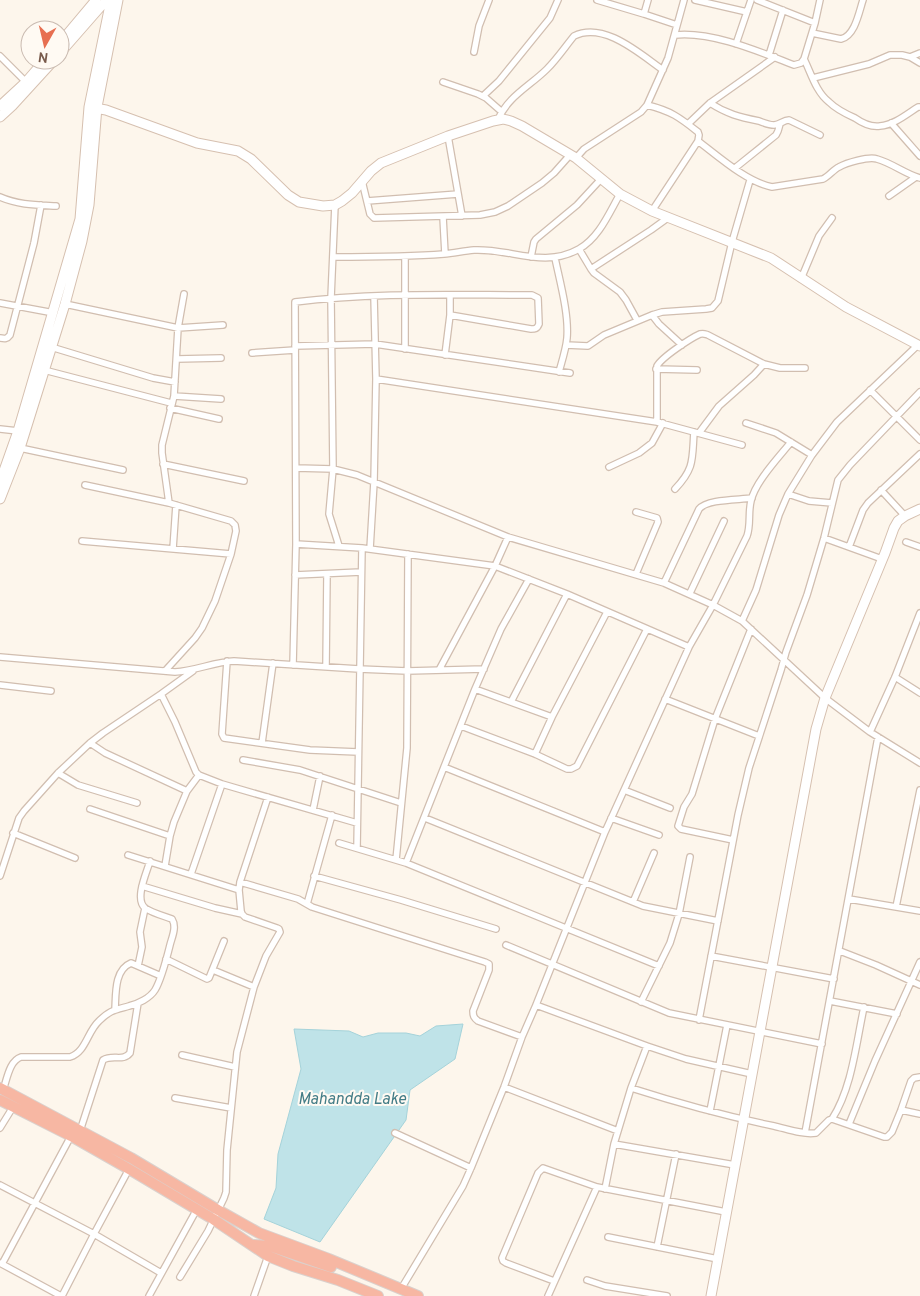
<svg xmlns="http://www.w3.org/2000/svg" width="920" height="1296" font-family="Overpass,sans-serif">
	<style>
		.water { fill: #bfe3e8; stroke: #a5d3da }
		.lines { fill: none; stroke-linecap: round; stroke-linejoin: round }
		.street-casing { stroke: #d1beb0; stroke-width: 8 }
		.secondary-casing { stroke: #d6c0b0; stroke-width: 11 }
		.highway-casing { stroke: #dad1cd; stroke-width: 12 }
		.street { stroke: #fff; stroke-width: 5.5 }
		.secondary { stroke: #fff; stroke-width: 9 }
		.highway { stroke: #f7b7a3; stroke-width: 10 }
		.labels { text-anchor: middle; stroke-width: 4; stroke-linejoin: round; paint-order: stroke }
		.water-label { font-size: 16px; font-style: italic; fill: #437c86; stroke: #fffaf3 }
	</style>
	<rect width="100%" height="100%" fill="#fdf6ec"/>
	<path class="water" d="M463 1024 455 1059 410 1090 406 1120 320 1242 264 1219 276 1188 278 1154 301 1069 294 1029 349 1031 363 1037 378 1033H406L420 1036 436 1026Z"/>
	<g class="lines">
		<g class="street-casing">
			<path id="street" d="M597 0 644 14 677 25
				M695 0 747 12
				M757 0 815 23
				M644 14 648 0
				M812 33 841 39C855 36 859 12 863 0
				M675 35C712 31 760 52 794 65L801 63 804 59 815 23 820 0
				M736 44 751 0
				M474 52 479 26 489 0
				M769 55 783 10
				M0 56 26 82
				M910 57 920 53
				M804 59C811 73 816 92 829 102 836 109 846 114 855 118 862 123 872 127 880 126 894 125 907 114 918 107H920
				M813 78 869 64 890 55H902L910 57 920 63
				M443 82 478 94 486 98 502 112
				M483 96 499 81 550 18 558 0
				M710 103C727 114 739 117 759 121 764 123 769 125 774 125 780 125 783 120 789 120L820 135
				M647 105C671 111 679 117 698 132L699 135 698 141 652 211
				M498 120C507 97 530 86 547 69 557 59 565 47 574 36 604 21 640 54 663 70
				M891 123 920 156
				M688 124 710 103 775 57
				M448 136 462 216
				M698 141C719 157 747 182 772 187L823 179C829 176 833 170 839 167 846 163 869 156 877 159 892 163 905 174 920 178
				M576 158 584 149 641 112 647 105 668 58 684 0
				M735 168 776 135 778 131 780 124
				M362 181 370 214 374 218 480 215 495 212 508 206 542 183 554 173 570 155
				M889 196 916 177
				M0 197C18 205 37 205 56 206
				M367 201 458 194
				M335 205 331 298 333 469 329 514 339 546
				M443 217 445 254
				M579 249 591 269 594 273 620 292 626 300 637 320
				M333 257C370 257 407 257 444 254 454 253 464 251 474 250 510 248 544 269 579 249 599 238 609 213 620 194
				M531 257 534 242 536 239 577 205 601 179
				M555 258C560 282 569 314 567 338 566 349 562 361 559 372
				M591 269 651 230 669 217
				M801 279 819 236 832 218
				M0 303 54 313
				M63 306 65 304 178 328 223 325
				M652 315 659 324 682 345
				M0 338C5 339 7 339 10 335L34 243 41 205
				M566 345 588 346 604 335 652 315 662 312 706 309 712 308 718 301 732 242 750 180
				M295 346 375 344 570 373
				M51 347 153 378 175 382
				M405 349V256
				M252 353 295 350
				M445 355 450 315V295
				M177 359 221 358
				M656 369 697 370
				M44 370 171 403
				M376 379 657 422 742 445
				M870 390 920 440
				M174 396 221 399
				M170 408 219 419
				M657 422V366C662 357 691 338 700 334 704 333 705 334 708 335L764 364 780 368H805
				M746 423 776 433 812 455
				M0 429 18 431
				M699 433 719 406 754 375 764 364
				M20 448 123 470
				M163 464 244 481
				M609 467 639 453 652 443 663 423
				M296 468 333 469 357 475 508 537 664 583 713 605 742 621 825 698 870 732 920 763
				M85 485 169 503 231 521 235 525 236 531 231 554 215 601 202 628 195 638 165 671
				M675 489C695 468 692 459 694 432
				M881 490 905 516
				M788 494 809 501 832 503
				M169 503 162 453V445L174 396 178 328 184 294
				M824 538 882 559
				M82 541 231 554
				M906 542 920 547
				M296 544 362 548 495 566 567 594 689 647
				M849 547 863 510 868 503 920 454
				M173 549 176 505
				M370 549 374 482 376 379 374 296
				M636 574 658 522 657 518 636 512
				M295 575 361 572
				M664 583 699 509C707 499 738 500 752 498
				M690 593 724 521
				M742 621 756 590 779 515 788 494 812 455 837 422 918 345
				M0 657 175 672C195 671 214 662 234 661L359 669 407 671 484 669
				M227 661 222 734 224 738 310 750 358 752
				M293 665 296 544 295 302C373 292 453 295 532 295L538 298 539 324C537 329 535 329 531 329L450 315
				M326 667 327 574
				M439 670 495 566 508 537
				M895 677 920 693
				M0 685 51 691
				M475 689 552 717
				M161 694 175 722 196 772 199 775 222 784 357 823
				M665 699 759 736
				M511 702 567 594
				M461 726 535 754 567 769H571L577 766 647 629
				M870 732 895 677 920 613
				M90 743 105 753 187 791
				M262 743 273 663
				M535 754 552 717 607 612
				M243 760 300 770 401 803
				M444 767 605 832
				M58 773 78 785 137 803
				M624 790 670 808
				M90 809 170 836
				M313 810 320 776
				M425 818 643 906 718 921
				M611 818 659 835
				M13 833 75 858
				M733 840 681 829 678 826 684 807 692 794 715 719 751 629
				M339 843 406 863 659 966
				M357 848 362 548
				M128 855 239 890
				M396 860 407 748 408 554
				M406 863 444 767 475 689 501 629 529 579
				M165 866 170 836 174 822 187 791 199 775
				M191 874 222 784
				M0 876 19 818 24 811 58 773 90 743 103 733 161 694 193 671
				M314 876 401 900 496 929
				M240 882 298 899 312 907 485 962 489 964V970L473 1011C473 1016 474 1018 478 1021L522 1037
				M142 886 215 908 242 914
				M849 899 920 911
				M633 902 654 853
				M307 904 332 815
				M896 907 920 790
				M506 945 669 1013 822 1044
				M840 951 876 965 920 985
				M711 956 834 979
				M166 959 207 979 209 978 224 941
				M138 966 142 947 140 932 145 908
				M213 970 254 987
				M830 1001 897 1014
				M641 1002 670 943 679 914 690 857
				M536 1005 647 1046 686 1059 752 1074
				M115 1010C116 994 114 970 131 963L161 976
				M699 1020 738 815 749 768 781 670 786 652 807 595 824 538 838 480 850 465 920 392
				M182 1055 235 1067
				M504 1087 618 1131
				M631 1088C678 1103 725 1116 774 1126 787 1129 803 1135 816 1133L829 1120 832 1119 884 1137H887L892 1132 901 1110 911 1081 914 1078 920 1077
				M3 1090C7 1080 9 1061 21 1057H70C86 1052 87 1032 99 1021 110 1010 115 1010 129 1006 138 1004 150 998 155 990 161 980 167 957 170 945 172 937 177 927 172 919 164 916 152 913 145 908 134 899 147 872 150 861
				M175 1098 231 1108
				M901 1110 920 1114
				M710 1111 727 1025
				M832 1119C852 1088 856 1044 864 1007
				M849 1124 875 1061 920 962
				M0 1128 13 1107
				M80 1131 103 1060C113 1054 123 1062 130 1053L138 1003
				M395 1133 471 1168
				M805 1133 878 737
				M614 1144 735 1165
				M0 1185 94 1234 161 1273
				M605 1189 614 1144 631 1088 647 1046
				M608 1237 718 1259
				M657 1247 676 1154
				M0 1263 61 1296
				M2 1264 71 1136
				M180 1277 208 1231 224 1198 226 1192 227 1150 237 1052 254 987 266 956 280 932 279 929 277 928 245 917 242 914 241 911 239 890 240 882 268 797
				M587 1280 605 1286 667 1296
				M554 1281 506 1263 503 1261 502 1258 538 1173 543 1168 597 1187 726 1212
				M401 1289 463 1186 471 1168 504 1087 522 1037 536 1005 605 832 689 647 713 605 747 536C751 525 748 512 751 501 755 482 779 457 791 442
				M62 1296 94 1234 129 1169
				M149 1296 197 1209
				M254 1296 268 1256
				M548 1296 597 1187"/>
		</g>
		<g class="secondary-casing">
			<path id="secondary" d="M60 43 96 0
				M60 53 102 5 108 0
				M0 106 26 82 45 60
				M89 107 106 110 197 143 238 151 251 159 288 195 299 202 323 206 335 205 342 201 352 193 371 171 381 163 448 136 493 121 503 119 511 121 522 126 576 158 620 194 652 211 771 258 846 307 920 346
				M0 117 12 106 54 60
				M0 482 18 431 80 219 89 107 111 0
				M0 499 20 448 65 304 82 241 89 205 97 107 118 0
				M711 1296 816 729 825 698 885 553 894 528 898 521 905 516 920 509"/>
		</g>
		<g class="highway-casing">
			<path id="highway" d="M0 1088 131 1158 218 1210 259 1233 329 1259 418 1296
				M0 1100 71 1136 129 1169 213 1219 268 1256 293 1266 338 1280 378 1296
				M254 1245 270 1246 331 1267"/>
		</g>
		<use href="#street" class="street"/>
		<use href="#secondary" class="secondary"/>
		<use href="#highway" class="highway"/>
	</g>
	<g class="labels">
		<g class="water-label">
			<text x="352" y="1104">Mahandda Lake</text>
		</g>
	</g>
	<g transform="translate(45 45) rotate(188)"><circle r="24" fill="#fffaf3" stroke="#cabbb1"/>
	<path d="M0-4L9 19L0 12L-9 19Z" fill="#e76f51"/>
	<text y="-8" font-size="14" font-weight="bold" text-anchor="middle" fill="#7a5c4d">N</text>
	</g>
</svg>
